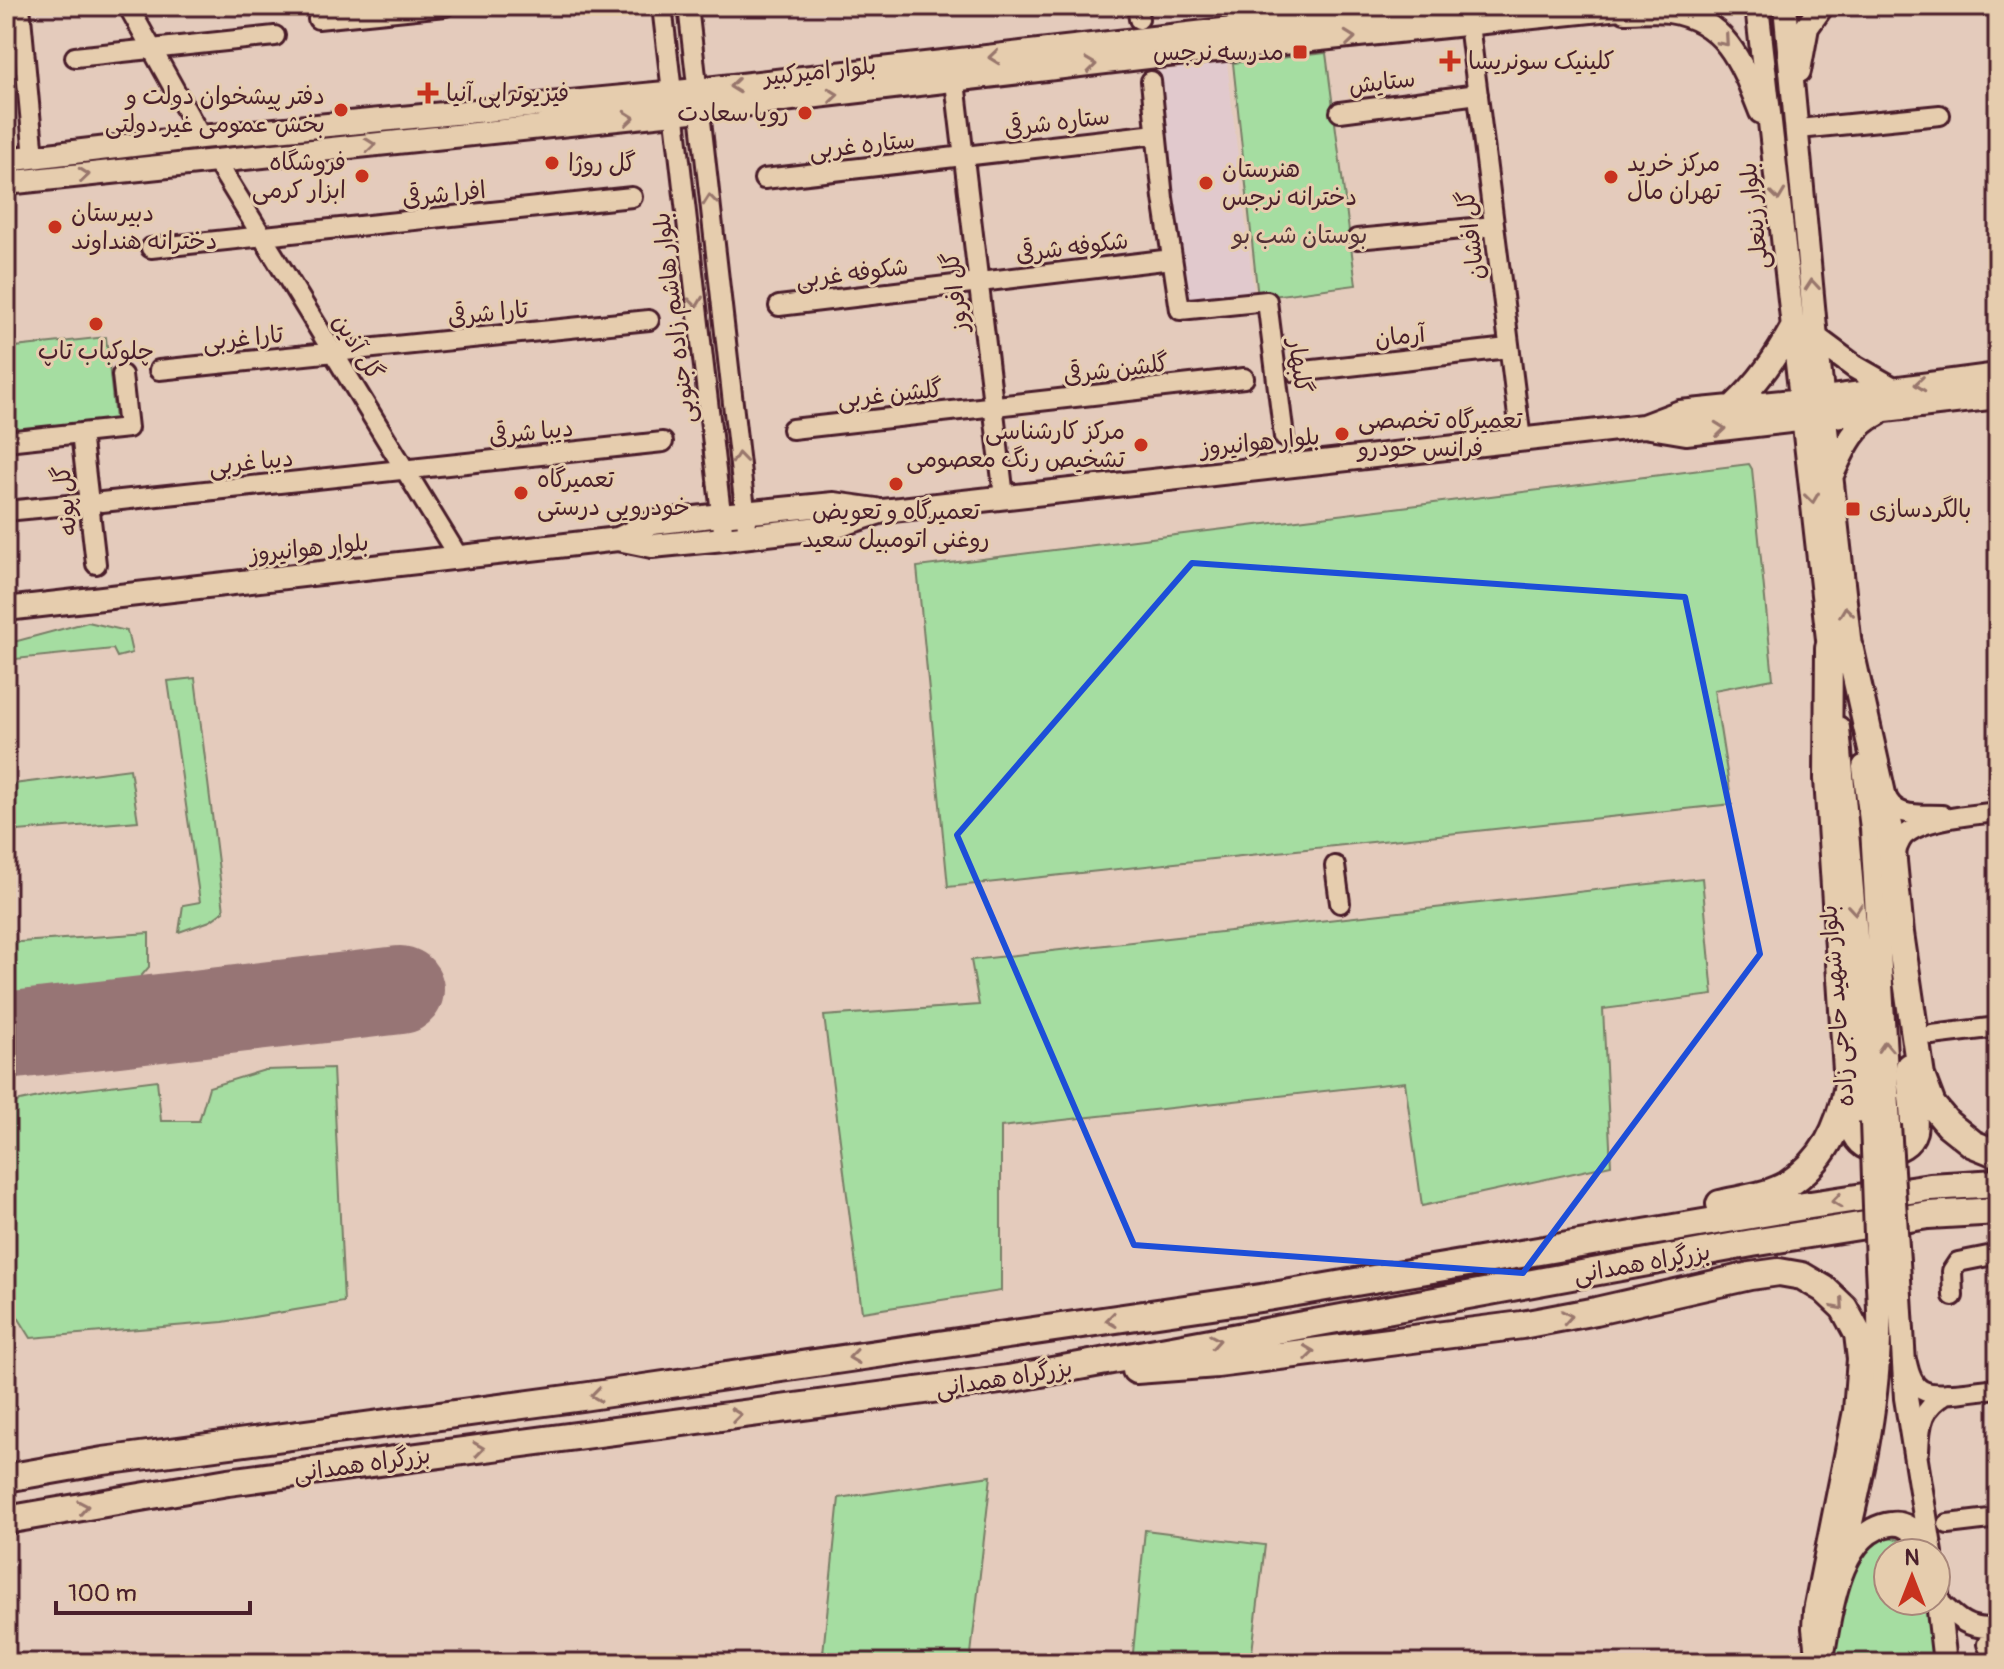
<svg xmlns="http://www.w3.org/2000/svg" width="2004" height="1669" font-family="Pangolin,'Playpen Sans Arabic',sans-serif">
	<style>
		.built { fill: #e1c9cd }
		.green { fill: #a5dda1; stroke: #787e66; stroke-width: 2 }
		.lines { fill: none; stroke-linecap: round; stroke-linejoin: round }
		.runway { stroke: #977574; stroke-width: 88 }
		.minor-casing { stroke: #4a1f2b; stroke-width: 24 }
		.major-casing { stroke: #4a1f2b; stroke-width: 28 }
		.highway-casing { stroke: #4a1f2b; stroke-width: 32 }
		.minor { stroke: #e6cdae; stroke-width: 18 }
		.major { stroke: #e6cdae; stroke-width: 22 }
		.highway { stroke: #e6cdae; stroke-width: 26 }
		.major-bridge-casing { stroke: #4a1f2b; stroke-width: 28; stroke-linecap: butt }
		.major-bridge { stroke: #e6cdae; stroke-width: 22 }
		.oneway { stroke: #98766c }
		.marked { fill: none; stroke: #1d4ed8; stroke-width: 6; stroke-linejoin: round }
		.poi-dot { fill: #c8321e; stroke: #e6cdae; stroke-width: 3 }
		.labels { text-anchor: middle; stroke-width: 6; stroke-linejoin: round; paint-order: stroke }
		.poi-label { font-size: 24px; fill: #4a1f2b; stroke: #e6cdae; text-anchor: start }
		.street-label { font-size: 24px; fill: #4a1f2b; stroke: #e6cdae }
		.park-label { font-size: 24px; fill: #533237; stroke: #e6cdae }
	</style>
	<rect width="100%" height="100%" fill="#e4cbbc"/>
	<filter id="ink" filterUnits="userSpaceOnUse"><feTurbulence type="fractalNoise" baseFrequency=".0125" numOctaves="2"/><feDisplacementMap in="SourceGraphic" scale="16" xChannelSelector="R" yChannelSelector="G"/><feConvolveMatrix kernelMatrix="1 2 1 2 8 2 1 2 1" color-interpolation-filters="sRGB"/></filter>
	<g filter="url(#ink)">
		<path class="built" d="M1227 63 1254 295 1185 303 1158 71Z"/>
		<path class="green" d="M1326 53 1356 285 1258 298 1233 63Z
			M106 337 115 420 6 432V348Z
			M1749 464 1752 469 1773 679 1714 690 1732 804 948 887 917 567Z
			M88 622 127 631 132 653 117 657 113 649 6 660V644Z
			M195 678 224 911 210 921 179 932 183 905 200 902 168 681Z
			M130 769 138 821 6 832V785Z
			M1702 878 1713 995 1603 1009 1611 1165 1422 1206 1405 1082 1001 1127V1291L862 1312 824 1016 979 1005 971 960Z
			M149 933V967L137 981 6 997V943Z
			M333 1068 344 1302 223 1322 31 1338 6 1298V1104L62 1092 157 1080 161 1121H199L209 1087 265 1070Z
			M991 1476 970 1663H822L839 1498Z
			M1145 1530 1265 1545 1252 1652 1304 1663H1132Z
			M1889 1536 1901 1541 1914 1553H1888V1601H1931L1935 1663H1834C1839 1630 1847 1541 1889 1536Z"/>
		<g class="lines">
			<path class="runway" d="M6 1036 400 990"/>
			<g class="minor-casing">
				<path id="minor" d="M20 6 34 157
					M128 6 201 137
					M662 6 724 539
					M688 6 748 536
					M1137 6 1139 19
					M318 19 445 6
					M1469 24 1521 440
					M75 57 275 36
					M1151 81 1163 198 1180 310 1267 301 1284 437
					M955 82 1004 497
					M1340 112 1478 94
					M1799 129 1940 115
					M216 161 459 558
					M764 179 1156 134
					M1357 239 1494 226
					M151 248 632 197
					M779 306 1172 259
					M159 370 649 320
					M1296 372 1508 348
					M792 429 1244 378
					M81 433 96 564
					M6 441 128 428 122 375
					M102 502 663 442
					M6 511 89 503
					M1885 794C1895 819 1919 814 1942 815
					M1894 860C1896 851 1898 843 1904 836 1923 818 1973 815 1998 812
					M1335 866 1340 903
					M1932 1035 1998 1027
					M1953 1296 1952 1271 1958 1262 1998 1254
					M1907 1363C1909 1372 1912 1385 1922 1390 1937 1399 1980 1389 1998 1388
					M1919 1451C1920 1422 1922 1408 1947 1393
					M1948 1524 1998 1518
					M1938 1600C1956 1618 1971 1633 1998 1626
					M1995 1628 1987 1644 1991 1653 1998 1658"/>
			</g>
			<g class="major-casing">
				<path id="major" d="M1757 6 1831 666
					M1785 6 1816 338 1852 665
					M1625 11C1639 11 1655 9 1669 11 1727 20 1742 64 1761 112
					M1799 71 1807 27 1822 6
					M6 160 201 137 697 90 1433 6
					M6 183 674 113 1148 57 1639 6
					M1816 338 1855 367 1890 387
					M1733 406C1759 382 1776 357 1793 326
					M1644 426 1686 433 1998 397
					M1831 477C1843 452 1852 426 1878 414
					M618 539 652 546 724 539 837 526 883 511 1643 426 1680 412 1824 398 1998 375
					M6 609 618 539 652 523 721 515 834 504 876 510
					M1838 728 1872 1121
					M1864 767 1872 828 1889 1125
					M1898 1262 1906 1398 1931 1553
					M1936 1585 1945 1663
					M1836 1586C1855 1505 1877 1422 1879 1338 1880 1314 1878 1289 1877 1264
					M1824 1647C1831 1608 1841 1530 1891 1524 1909 1521 1920 1539 1926 1553"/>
			</g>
			<g class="highway-casing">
				<path id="highway" d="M1850 650 1890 830 1900 933 1921 1076 1932 1105 1948 1124 1973 1144 1998 1154
					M1850 1098C1851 1110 1850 1124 1856 1135 1866 1156 1906 1155 1913 1131 1916 1120 1910 1081 1909 1067
					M1720 1204C1741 1199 1768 1196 1787 1185 1825 1160 1839 1128 1848 1086L1828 779 1829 648
					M1136 1370 1217 1364 1522 1325 1596 1311 1750 1276 1779 1272 1802 1276 1824 1289 1844 1308 1858 1334 1861 1359 1857 1411 1817 1611 1816 1628 1820 1663
					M6 1478 103 1461 582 1397 1267 1297 1804 1206 1930 1187 1998 1183
					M6 1520 228 1482 1008 1379 1752 1243 1928 1215 1998 1211"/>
			</g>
			<use href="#minor" class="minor"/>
			<use href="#major" class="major"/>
			<use href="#highway" class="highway"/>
			<g class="major-bridge-casing">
				<path id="major-bridge" d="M1872 1121 1877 1264
					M1889 1125 1898 1262"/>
			</g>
			<use href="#major-bridge" class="major-bridge"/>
		</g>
		<defs><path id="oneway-chevron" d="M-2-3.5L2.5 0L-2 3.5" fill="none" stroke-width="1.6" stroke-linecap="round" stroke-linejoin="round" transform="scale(2)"/></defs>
		<g class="oneway">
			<use href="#oneway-chevron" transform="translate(1350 38) rotate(-6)"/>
			<use href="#oneway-chevron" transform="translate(1724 41) rotate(49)"/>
			<use href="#oneway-chevron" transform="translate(994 57) rotate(174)"/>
			<use href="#oneway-chevron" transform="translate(1091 65) rotate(-7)"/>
			<use href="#oneway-chevron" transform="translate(735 86) rotate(174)"/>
			<use href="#oneway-chevron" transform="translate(833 95) rotate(-6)"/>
			<use href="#oneway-chevron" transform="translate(629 118) rotate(-6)"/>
			<use href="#oneway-chevron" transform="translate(370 145) rotate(-6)"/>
			<use href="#oneway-chevron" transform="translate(84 175) rotate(-6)"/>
			<use href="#oneway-chevron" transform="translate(1778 195) rotate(83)"/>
			<use href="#oneway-chevron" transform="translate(710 200) rotate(-96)"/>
			<use href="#oneway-chevron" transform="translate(1812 285) rotate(-95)"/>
			<use href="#oneway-chevron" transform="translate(696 302) rotate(83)"/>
			<use href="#oneway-chevron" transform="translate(1920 384) rotate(174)"/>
			<use href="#oneway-chevron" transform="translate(1720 429) rotate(-6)"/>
			<use href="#oneway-chevron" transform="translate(739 458) rotate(-96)"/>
			<use href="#oneway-chevron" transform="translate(1812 498) rotate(83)"/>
			<use href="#oneway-chevron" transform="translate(1846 612) rotate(-97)"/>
			<use href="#oneway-chevron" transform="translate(1855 909) rotate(85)"/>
			<use href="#oneway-chevron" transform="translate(1885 1047) rotate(-93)"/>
			<use href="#oneway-chevron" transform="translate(1837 1201) rotate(172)"/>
			<use href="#oneway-chevron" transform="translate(1839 1305) rotate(49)"/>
			<use href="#oneway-chevron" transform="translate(1567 1317) rotate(-10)"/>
			<use href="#oneway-chevron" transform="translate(1111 1320) rotate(172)"/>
			<use href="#oneway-chevron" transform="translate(1215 1341) rotate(-10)"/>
			<use href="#oneway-chevron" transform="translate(1309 1352) rotate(-7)"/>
			<use href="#oneway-chevron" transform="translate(854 1357) rotate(172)"/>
			<use href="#oneway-chevron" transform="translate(596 1395) rotate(172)"/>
			<use href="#oneway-chevron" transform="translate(736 1415) rotate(-7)"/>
			<use href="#oneway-chevron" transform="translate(479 1449) rotate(-8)"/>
			<use href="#oneway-chevron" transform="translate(83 1507) rotate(-10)"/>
		</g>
	</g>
	<path class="marked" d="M1192 563 1685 597 1760 954 1523 1273 1134 1245 957 835Z"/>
	<g class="poi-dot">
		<rect x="1292" y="44" width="16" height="16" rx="4"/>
		<path d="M1446 49h8v8h8v8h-8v8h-8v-8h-8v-8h8z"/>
		<path d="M424 81h8v8h8v8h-8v8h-8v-8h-8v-8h8z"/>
		<circle cx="341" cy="110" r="8"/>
		<circle cx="805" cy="113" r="8"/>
		<circle cx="552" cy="163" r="8"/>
		<circle cx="362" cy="176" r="8"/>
		<circle cx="1611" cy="177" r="8"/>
		<circle cx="1206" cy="183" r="8"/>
		<circle cx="55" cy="227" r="8"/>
		<circle cx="96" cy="324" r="8"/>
		<circle cx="1342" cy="434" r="8"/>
		<circle cx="1141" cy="445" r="8"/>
		<circle cx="896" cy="484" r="8"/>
		<circle cx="521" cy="493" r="8"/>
		<rect x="1845" y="501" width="16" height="16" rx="4"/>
	</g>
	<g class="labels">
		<g class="poi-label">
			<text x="1284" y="60" text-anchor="end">مدرسه نرجس</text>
			<text x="1468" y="69">کلینیک سونریسا</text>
			<text x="446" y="101">فیزیوتراپی آنیا</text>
			<text x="325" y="104" text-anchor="end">دفتر پیشخوان دولت و<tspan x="325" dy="28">بخش عمومی غیر دولتی</tspan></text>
			<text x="789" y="121" text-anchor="end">رویا سعادت</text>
			<text x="346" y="170" text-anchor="end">فروشگاه<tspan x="346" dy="28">ابزار کرمی</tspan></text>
			<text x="568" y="171">گل روژا</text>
			<text x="1627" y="171">مرکز خرید<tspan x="1627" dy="28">تهران مال</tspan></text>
			<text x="1222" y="177">هنرستان<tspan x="1222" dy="28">دخترانه نرجس</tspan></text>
			<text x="71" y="221">دبیرستان<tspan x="71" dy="28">دخترانه هنداوند</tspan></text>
			<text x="96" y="359" text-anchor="middle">چلوکباب تاپ</text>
			<text x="1358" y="428">تعمیرگاه تخصصی<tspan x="1358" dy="28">فرانس خودرو</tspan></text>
			<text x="1125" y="439" text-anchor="end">مرکز کارشناسی<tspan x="1125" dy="28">تشخیص رنگ معصومی</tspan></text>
			<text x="537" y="487">تعمیرگاه<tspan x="537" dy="28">خودرویی درستی</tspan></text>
			<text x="1869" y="517">بالگردسازی</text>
			<text x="896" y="519" text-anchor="middle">تعمیرگاه و تعویض<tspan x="896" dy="28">روغنی اتومبیل سعید</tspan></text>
		</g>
		<g class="street-label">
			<text transform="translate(820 71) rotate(-6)" y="8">بلوار امیرکبیر</text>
			<text transform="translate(1382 82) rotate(-7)" y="8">ستایش</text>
			<text transform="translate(1057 122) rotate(-7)" y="8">ستاره شرقی</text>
			<text transform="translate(862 145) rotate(-6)" y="8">ستاره غربی</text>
			<text transform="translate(444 194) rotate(-6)" y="8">افرا شرقی</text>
			<text transform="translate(1754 216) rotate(-97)" y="8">بلوار زینعلی</text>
			<text transform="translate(1471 235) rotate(-97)" y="8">گل افشان</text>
			<text transform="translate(1072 247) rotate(-7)" y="8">شکوفه شرقی</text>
			<text transform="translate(852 273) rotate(-7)" y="8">شکوفه غربی</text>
			<text transform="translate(955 292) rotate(-97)" y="8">گل افروز</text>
			<text transform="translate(488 313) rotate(-6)" y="8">تارا شرقی</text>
			<text transform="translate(674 318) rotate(-97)" y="8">بلوار هاشم زاده جنوبی</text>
			<text transform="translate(1400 336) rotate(-6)" y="8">آرمان</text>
			<text transform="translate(243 338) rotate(-6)" y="8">تارا غربی</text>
			<text transform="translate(358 347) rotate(58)" y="8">گل آذین</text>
			<text transform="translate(1300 366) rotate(83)" y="8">گلبهار</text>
			<text transform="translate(1116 369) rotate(-7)" y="8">گلشن شرقی</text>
			<text transform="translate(890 394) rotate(-6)" y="8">گلشن غربی</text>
			<text transform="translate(531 432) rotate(-6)" y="8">دیبا شرقی</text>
			<text transform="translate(1260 442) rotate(-6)" y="8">بلوار هوانیروز</text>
			<text transform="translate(251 462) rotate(-6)" y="8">دیبا غربی</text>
			<text transform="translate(65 501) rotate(-96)" y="8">گل پونه</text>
			<text transform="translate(309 548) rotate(-6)" y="8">بلوار هوانیروز</text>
			<text transform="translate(1837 1006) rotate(-95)" y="8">بلوار شهید حاجی زاده</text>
			<text transform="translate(1642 1263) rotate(-10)" y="8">بزرگراه همدانی</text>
			<text transform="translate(1004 1378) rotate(-9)" y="8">بزرگراه همدانی</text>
			<text transform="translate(362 1464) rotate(-8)" y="8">بزرگراه همدانی</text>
		</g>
		<g class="park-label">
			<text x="1300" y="243">بوستان شب بو</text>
		</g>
	</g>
	<rect width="2004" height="1669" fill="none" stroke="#e6cdae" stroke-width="32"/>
	<rect x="16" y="16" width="1972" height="1637" fill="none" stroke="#4a1f2b" stroke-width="3" filter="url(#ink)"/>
	<g transform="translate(1912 1577)"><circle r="38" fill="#e6cdae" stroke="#a8877a" stroke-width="2"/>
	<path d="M0-6L14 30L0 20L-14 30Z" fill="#c8321e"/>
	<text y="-12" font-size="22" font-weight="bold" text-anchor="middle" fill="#4a1f2b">N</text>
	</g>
	<path d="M56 1601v12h194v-12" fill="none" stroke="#4a1f2b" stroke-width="4"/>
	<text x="68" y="1601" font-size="24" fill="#4a1f2b" stroke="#e6cdae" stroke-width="6" paint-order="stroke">100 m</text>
</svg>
